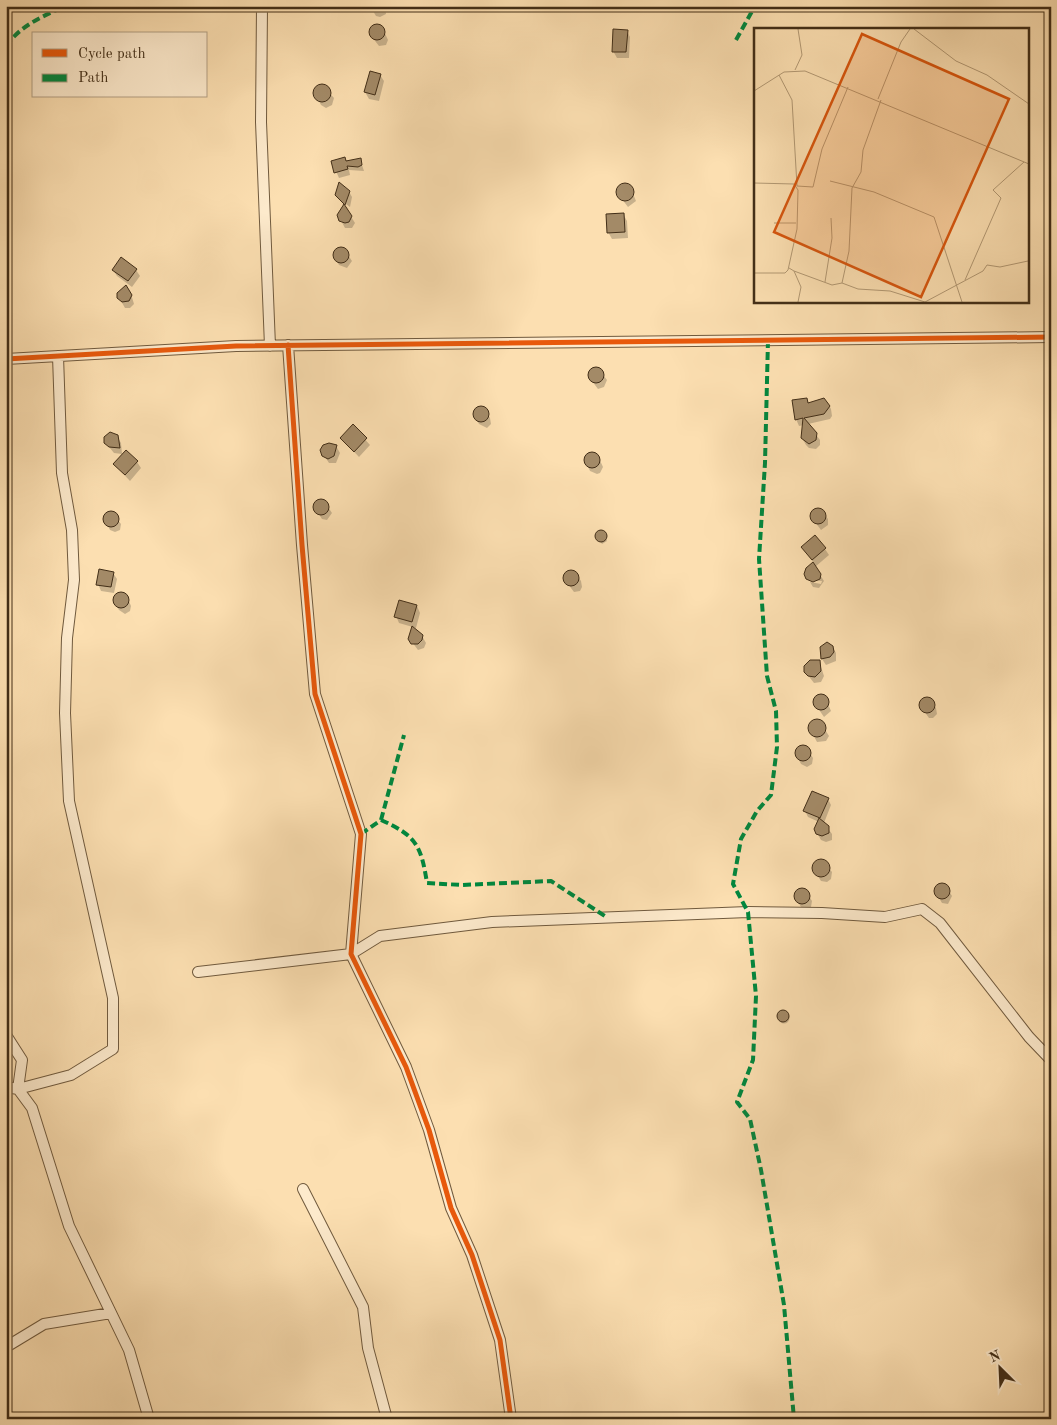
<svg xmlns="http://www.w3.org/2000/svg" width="1057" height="1425" font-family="'Old Standard TT',serif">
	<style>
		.shadow { fill: #0003 }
		.building { fill: #a38a67; stroke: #422e17 }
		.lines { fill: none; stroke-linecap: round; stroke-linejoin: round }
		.minor-casing { stroke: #705a3e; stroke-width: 12 }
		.minor { stroke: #fdeacc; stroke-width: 10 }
		.quiet { stroke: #00873e; stroke-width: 4; stroke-dasharray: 8 4; stroke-linecap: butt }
		.cycleway-casing { stroke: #fdeacc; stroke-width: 8 }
		.cycleway { stroke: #e8590c; stroke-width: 5 }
		.inset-road { fill: none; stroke: #b29873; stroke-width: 1 }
		.view { fill: #d7550d; fill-opacity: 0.15; stroke: #d7550d; stroke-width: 2.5 }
		.inset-edge { fill: none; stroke: #422e17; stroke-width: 2.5 }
	</style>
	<rect width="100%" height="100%" fill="#fcdfb1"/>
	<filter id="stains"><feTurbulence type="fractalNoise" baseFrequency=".004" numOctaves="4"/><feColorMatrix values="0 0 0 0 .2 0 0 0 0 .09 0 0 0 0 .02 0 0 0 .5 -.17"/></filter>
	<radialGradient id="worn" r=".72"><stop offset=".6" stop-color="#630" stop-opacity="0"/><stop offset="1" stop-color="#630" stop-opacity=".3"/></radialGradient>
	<path class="shadow" d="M370 6H385L386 14 380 17 376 16Z
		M376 24 382 27 388 40 386 45 379 46 372 37 370 33Z
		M627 31 630 37 629 58H617L613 51Z
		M380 75 384 81 379 101 369 99 365 92Z
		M323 86 334 98 332 105 326 108 321 105 315 93 317 88Z
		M360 159 364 171 349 170 350 175 339 178 332 162Z
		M624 184 630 186 636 201 628 207 618 194V189Z
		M348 190 352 197 350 207 338 198Z
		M341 203 349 209 345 207 355 223 352 228H345L338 215 344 206Z
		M623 214 627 221 628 238 612 239 608 232Z
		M338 249H344L352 261 347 268 339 265 335 258Z
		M113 270H136L140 276 132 287 117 276Z
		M131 294 134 304 130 308H125L121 301Z
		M598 368 607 380 604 387 598 389 589 377V372L592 369Z
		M807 399 809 404 822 399 827 402 831 409 832 416 830 419 808 424 820 440V445L816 449 809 448 806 445 802 438 804 425 799 426 796 419Z
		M484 408 490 418 491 424 487 428 479 424 475 417V412L478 409Z
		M353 426 370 445 359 457 341 438Z
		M117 436 121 443 122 454 114 453 105 442Z
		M336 446 340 453 336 463H329L322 452Z
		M592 453 598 456 603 467 600 473 597 474 590 471 585 460 586 456Z
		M137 462 141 468 130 481 115 465Z
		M318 501H324L332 513 327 520 322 519 318 513 316 505Z
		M815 510H821L828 519V525L821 530 812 518Z
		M111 512 121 524 120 530 115 532 110 530 104 518 106 514Z
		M603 532 607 541 602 544 596 535Z
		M802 548 825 549 829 555 815 567 824 581 819 588 813 587 810 582 821 584 822 581 808 580 807 569 814 563Z
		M574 571 581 581 582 587 580 591 574 592 565 580V576L567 572Z
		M113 573 117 579 114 593 101 591 98 584Z
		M116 594H124L128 599 131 606 130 611 125 614 119 610 115 603Z
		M417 606 420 613 416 628 399 623 396 616Z
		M422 636 426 643 424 648 418 650 409 638Z
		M822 646H832L836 653V661L826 665 822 659Z
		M819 661 824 676 821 682 814 683 807 674Z
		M820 696 825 697 831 711 824 717 815 704V700Z
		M929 699 936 708 937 714 933 718H929L921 707 923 700Z
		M819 720 829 736 826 741 817 742 810 729 812 724Z
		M806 747 813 758 812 764 807 767 801 764 798 758V749Z
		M828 799 831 805 824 823 832 834V840L826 842 821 840 817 833 819 822 808 817 805 811Z
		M819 861H823L832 872 831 879 827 882 821 881 814 870 815 863Z
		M940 884 946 886 952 896 948 904 942 903 936 893 937 887Z
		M800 890 806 891 812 901 811 907 806 910 801 907 795 897Z
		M778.5 1018a5.5 5.5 0 1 1 11 0a5.5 5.5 0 1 1-11 0Z"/>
	<path class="building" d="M369 32a8 8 0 1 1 16 0a8 8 0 1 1-16 0Z
		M613 29 628 30 626 52H612Z
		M370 71 381 74 375 95 364 92Z
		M313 93a9 9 0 1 1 18 0a9 9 0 1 1-18 0Z
		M345 157 346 161 361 158 362 165 358 167 347 166 348 169 334 173 331 161Z
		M339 182 350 191 345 205 335 195Z
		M616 192a9 9 0 1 1 18 0a9 9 0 1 1-18 0Z
		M344 204 352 216 349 222 345 223 339 221 337 215Z
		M624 213 625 232 607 233 606 214Z
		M333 255a8 8 0 1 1 16 0a8 8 0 1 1-16 0Z
		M121 257 137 269 128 281 112 270Z
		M126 285 132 295 129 301 122 302 117 298V293Z
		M588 375a8 8 0 1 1 16 0a8 8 0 1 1-16 0Z
		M807 398 808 403 824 398 830 406 824 414 804 418 817 433 816 440 809 444 801 438 803 418 795 420 792 400Z
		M473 414a8 8 0 1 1 16 0a8 8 0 1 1-16 0Z
		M353 424 367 438 354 452 340 438Z
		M110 432 118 435 120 448 109 447 104 443V437Z
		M329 443 337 445 334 456 328 459 322 456 320 450 323 445Z
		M126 450 138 461 125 475 113 464Z
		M584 460a8 8 0 1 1 16 0a8 8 0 1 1-16 0Z
		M313 507a8 8 0 1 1 16 0a8 8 0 1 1-16 0Z
		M810 516a8 8 0 1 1 16 0a8 8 0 1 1-16 0Z
		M103 519a8 8 0 1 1 16 0a8 8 0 1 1-16 0Z
		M595 536a6 6 0 1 1 12 0a6 6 0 1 1-12 0Z
		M815 535 826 548 812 560 801 547Z
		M813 562 821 574 820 579 813 582 806 579 804 574 806 568Z
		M99 569 114 572 111 587 96 585Z
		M563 578a8 8 0 1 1 16 0a8 8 0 1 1-16 0Z
		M113 600a8 8 0 1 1 16 0a8 8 0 1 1-16 0Z
		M399 600 417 605 412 622 394 617Z
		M412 626 423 635 422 640 418 644H411L408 639Z
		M827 642 833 646 834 652 830 657 821 659 820 647Z
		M810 660H820L821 671 815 677 808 676 804 672V666Z
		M813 702a8 8 0 1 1 16 0a8 8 0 1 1-16 0Z
		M919 705a8 8 0 1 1 16 0a8 8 0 1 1-16 0Z
		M808 728a9 9 0 1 1 18 0a9 9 0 1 1-18 0Z
		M795 753a8 8 0 1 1 16 0a8 8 0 1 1-16 0Z
		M812 791 829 798 820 818 803 811Z
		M819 818 829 826V833L822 836 816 834 814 829Z
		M812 868a9 9 0 1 1 18 0a9 9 0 1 1-18 0Z
		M934 891a8 8 0 1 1 16 0a8 8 0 1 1-16 0Z
		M794 896a8 8 0 1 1 16 0a8 8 0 1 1-16 0Z
		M777 1016a6 6 0 1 1 12 0a6 6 0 1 1-12 0Z"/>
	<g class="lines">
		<g class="minor-casing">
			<path id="minor" d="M262 6 261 122 270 346
				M288 345 302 545 315 694 361 834 351 954 406 1067 429 1130 451 1208 472 1255 500 1340 511 1419
				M6 359 236 346 1051 337
				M198 972 351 954 380 936 492 922 748 912 822 913 885 917 922 909 940 923 1029 1037 1051 1060
				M6 1035 22 1060 18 1089 71 1075 113 1049V998L69 801 65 713 67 638 74 580 72 530 62 473 58 356
				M6 1087 18 1089 32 1108 69 1226 129 1350 149 1419
				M303 1189 363 1307 368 1348 387 1419
				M6 1347 44 1324 111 1313"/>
		</g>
		<use href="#minor" class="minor"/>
		<path class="quiet" d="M736 40 755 6
			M6 46C21 25 43 16 66 6
			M768 340 765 463 759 559 767 676 776 711 777 747 771 795 757 811 741 839 733 884 748 912 756 996 753 1060 737 1102 750 1119 761 1170 784 1305 794 1419
			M381 820 404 735
			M361 834 381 820C417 836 421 846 427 883L462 885 551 881 608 918"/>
		<g class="cycleway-casing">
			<path id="cycleway" d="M288 345 302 545 315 694 361 834 351 954 406 1067 429 1130 451 1208 472 1255 500 1340 511 1419
				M6 359 236 346 1051 337"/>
		</g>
		<use href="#cycleway" class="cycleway"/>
	</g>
	<g transform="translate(754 28)">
		<rect width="275" height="275" fill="#fcdfb1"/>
		<path class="inset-road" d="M160 1 202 33 233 47 275 76M41 42 48 27 44 1M25 47 38 72 43 158 59 159 68 121 94 59M0 63 30 44 51 43 275 136M124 71 147 14 156 1M76 153 120 164 180 189 208 274M0 155 40 156 44 162 43 201 34 242 31 245H0M20 195H42M35 240 40 243 47 259 44 274M40 243 78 257 88 255 104 261 136 263 171 274 229 243 233 237 246 239 274 233M211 252 247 170 239 162 270 134M71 254 78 210 77 190M88 255 95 223 98 160 107 144 109 122 127 72"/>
		<path class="view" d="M108 6 255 71 167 269 20 204Z"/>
		<rect width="275" height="275" class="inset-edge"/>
	</g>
	<rect width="1057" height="1425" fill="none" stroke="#fcdfb1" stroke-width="25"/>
	<rect x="8" y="8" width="1042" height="1410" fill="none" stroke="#422e17" stroke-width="2.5"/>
	<rect x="12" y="12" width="1032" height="1400" fill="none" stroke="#422e17"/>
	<rect x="32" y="32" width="175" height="65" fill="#fdeacc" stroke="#b29f84"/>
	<rect x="42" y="49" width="25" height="8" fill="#e8590c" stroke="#b29f84"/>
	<text x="78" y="58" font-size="15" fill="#422e17">Cycle path</text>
	<rect x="42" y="74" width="25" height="8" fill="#00873e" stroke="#b29f84"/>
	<text x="78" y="82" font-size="15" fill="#422e17">Path</text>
	<g transform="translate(1000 1368) rotate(336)" stroke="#fdeacc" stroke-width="4" paint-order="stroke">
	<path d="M0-4L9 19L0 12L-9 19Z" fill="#422e17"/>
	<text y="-8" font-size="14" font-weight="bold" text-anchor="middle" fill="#422e17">N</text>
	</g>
	<rect width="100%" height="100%" filter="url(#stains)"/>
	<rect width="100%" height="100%" fill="url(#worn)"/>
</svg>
